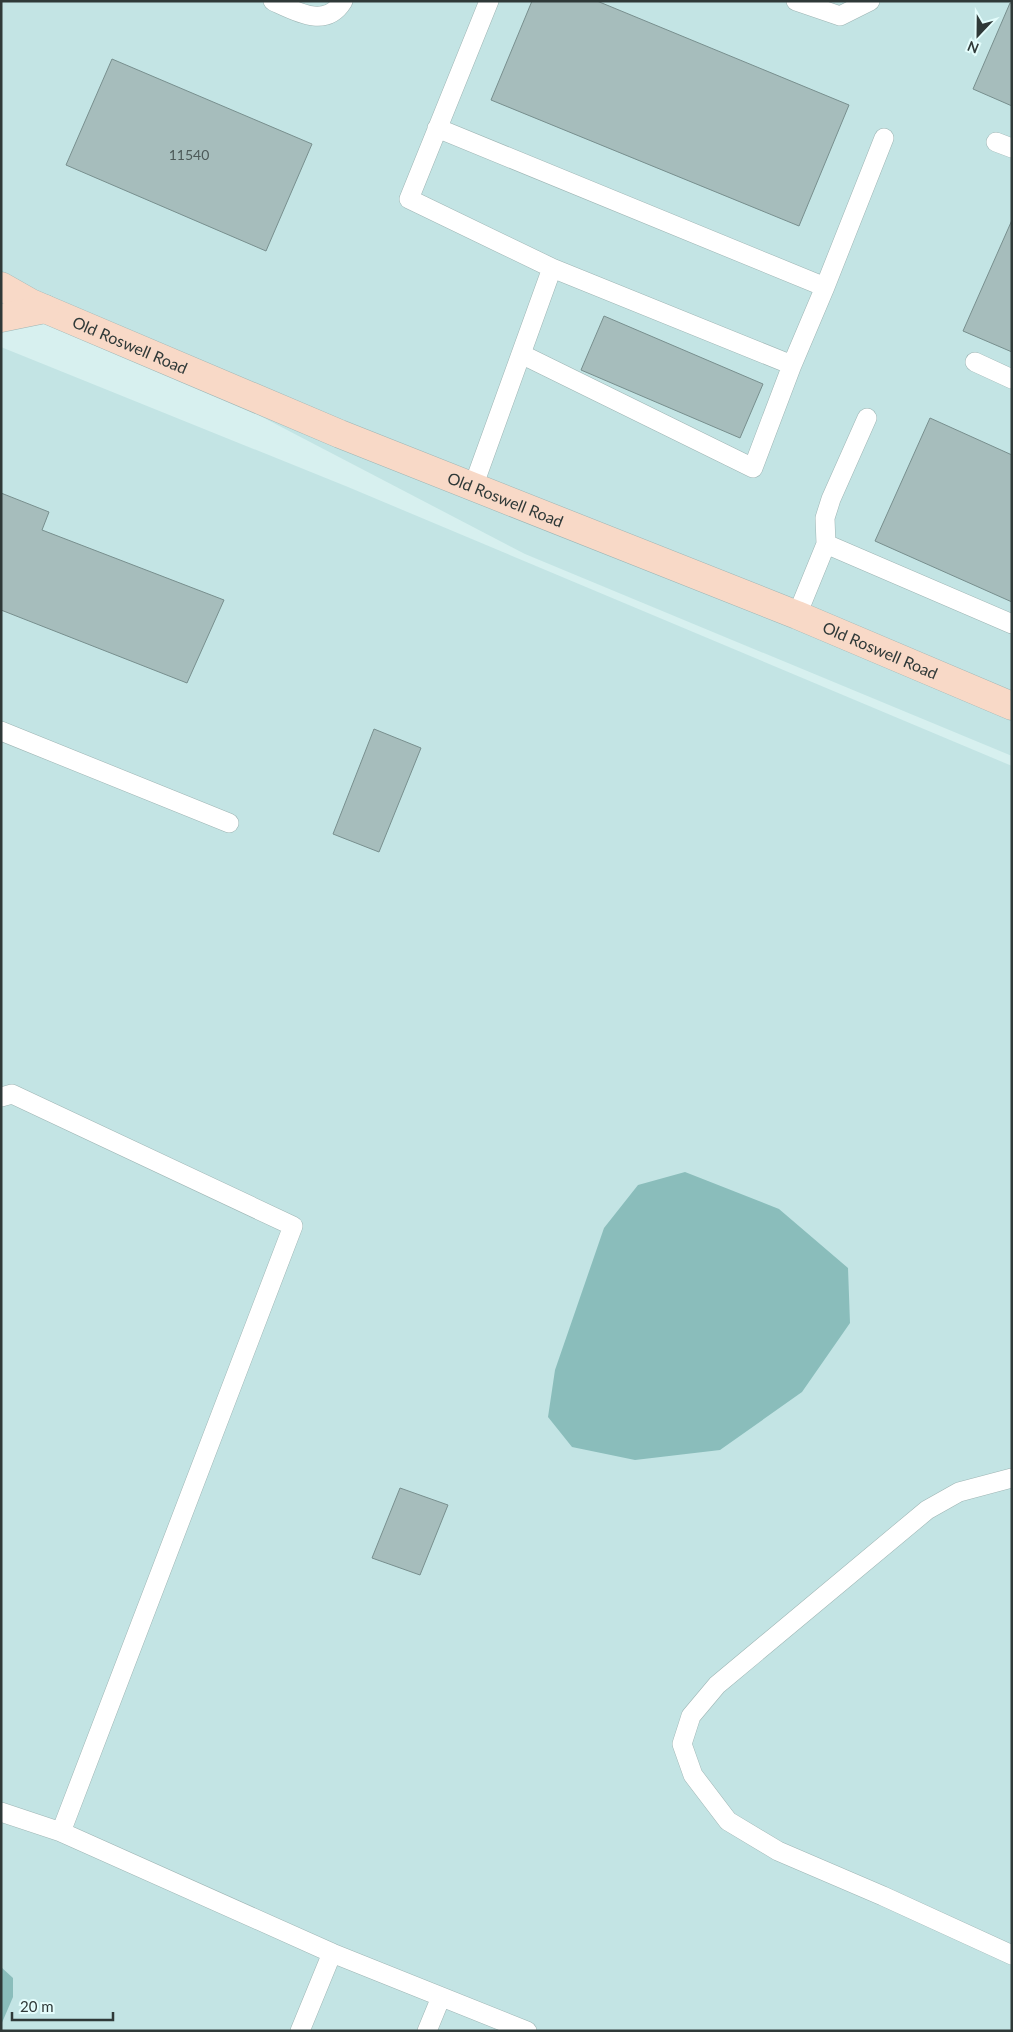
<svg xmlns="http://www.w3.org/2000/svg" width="1013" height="2032" font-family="Lato,sans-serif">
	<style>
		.built { fill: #c3e4e4 }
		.water { fill: #8abdbb }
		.building { fill: #a6bdbc; stroke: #788f8e }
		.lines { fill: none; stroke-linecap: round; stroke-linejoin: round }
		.lane-casing { stroke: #9eb5b4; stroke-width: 20 }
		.secondary-casing { stroke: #9eb5b4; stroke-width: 29 }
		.lane { stroke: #fff; stroke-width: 19 }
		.secondary { stroke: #f8d9c7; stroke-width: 28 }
		.labels { text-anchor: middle; stroke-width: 4; stroke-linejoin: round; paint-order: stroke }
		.number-label { font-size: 14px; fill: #4d5a59 }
		.street-label { font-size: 16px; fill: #2f3938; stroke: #e4fdfc }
	</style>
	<rect width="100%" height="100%" fill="#d7f0ef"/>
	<path class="built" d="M1 1H1012V756L525 554 1 281Z
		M1 347 348 487 1012 766V2031H1Z"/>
	<path class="water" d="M685 1172 779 1209 848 1268 850 1323 802 1392 720 1450 635 1460 572 1447 548 1417 555 1370 604 1228 638 1185Z
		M1 1967 13 1978V1997L1 2025Z"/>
	<path class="building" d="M532 1H597L849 105 799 226 491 100Z
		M1010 3 1012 4V106L973 89Z
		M112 59 312 144 266 251 66 165Z
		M1012 220V352L963 331Z
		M604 316 763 384 740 438 581 370Z
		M930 418 1012 455V602L875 541Z
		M1 493 49 512 42 530 224 600 187 683 1 610Z
		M374 729 421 748 379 852 333 834Z
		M400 1488 448 1505 420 1575 372 1558Z"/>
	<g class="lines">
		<g class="lane-casing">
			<path id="lane" d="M273 1C297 12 326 29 343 1
				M796 1 840 16 870 1
				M437 128 825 287 792 365 552 268
				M996 142 1012 148
				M825 287 884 138
				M521 354 753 468 792 365
				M975 362 1012 379
				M473 487 552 268 409 199 489 1
				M826 544 825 518 831 499 867 418
				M797 615 826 544 1012 624
				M1 731 229 823
				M1 1097 12 1094 293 1226 61 1832 332 1953 300 2031
				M1012 1478 959 1492 927 1510 717 1685 691 1716 682 1744 693 1775 728 1821 778 1851 883 1896 1012 1955
				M1 1812 61 1832
				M332 1953 527 2031
				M427 2031 441 1997"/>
		</g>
		<g class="secondary-casing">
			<g id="secondary">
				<path id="s1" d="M1 286 31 303 340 434 797 615 1012 706"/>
				<path d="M1 318 45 309"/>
			</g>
		</g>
		<use href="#lane" class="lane"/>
		<use href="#secondary" class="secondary"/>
	</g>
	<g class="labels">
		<g class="number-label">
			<text x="189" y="160">11540</text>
		</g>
		<g class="street-label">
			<text dy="6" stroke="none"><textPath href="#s1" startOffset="142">Old Roswell Road</textPath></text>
			<text dy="6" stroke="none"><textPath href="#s1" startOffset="548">Old Roswell Road</textPath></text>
			<text dy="6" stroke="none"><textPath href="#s1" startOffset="952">Old Roswell Road</textPath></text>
		</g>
	</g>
	<rect width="1013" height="2032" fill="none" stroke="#2f3938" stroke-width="5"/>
	<g transform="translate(978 35) rotate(202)" stroke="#e4fdfc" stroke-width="4" paint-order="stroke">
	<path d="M0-4L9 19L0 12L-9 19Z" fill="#2f3938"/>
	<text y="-8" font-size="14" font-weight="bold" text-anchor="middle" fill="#2f3938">N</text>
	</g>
	<path d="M12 2012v8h101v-8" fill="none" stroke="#2f3938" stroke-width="2.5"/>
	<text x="20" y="2012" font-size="15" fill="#2f3938" stroke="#e4fdfc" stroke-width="4" paint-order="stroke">20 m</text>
</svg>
